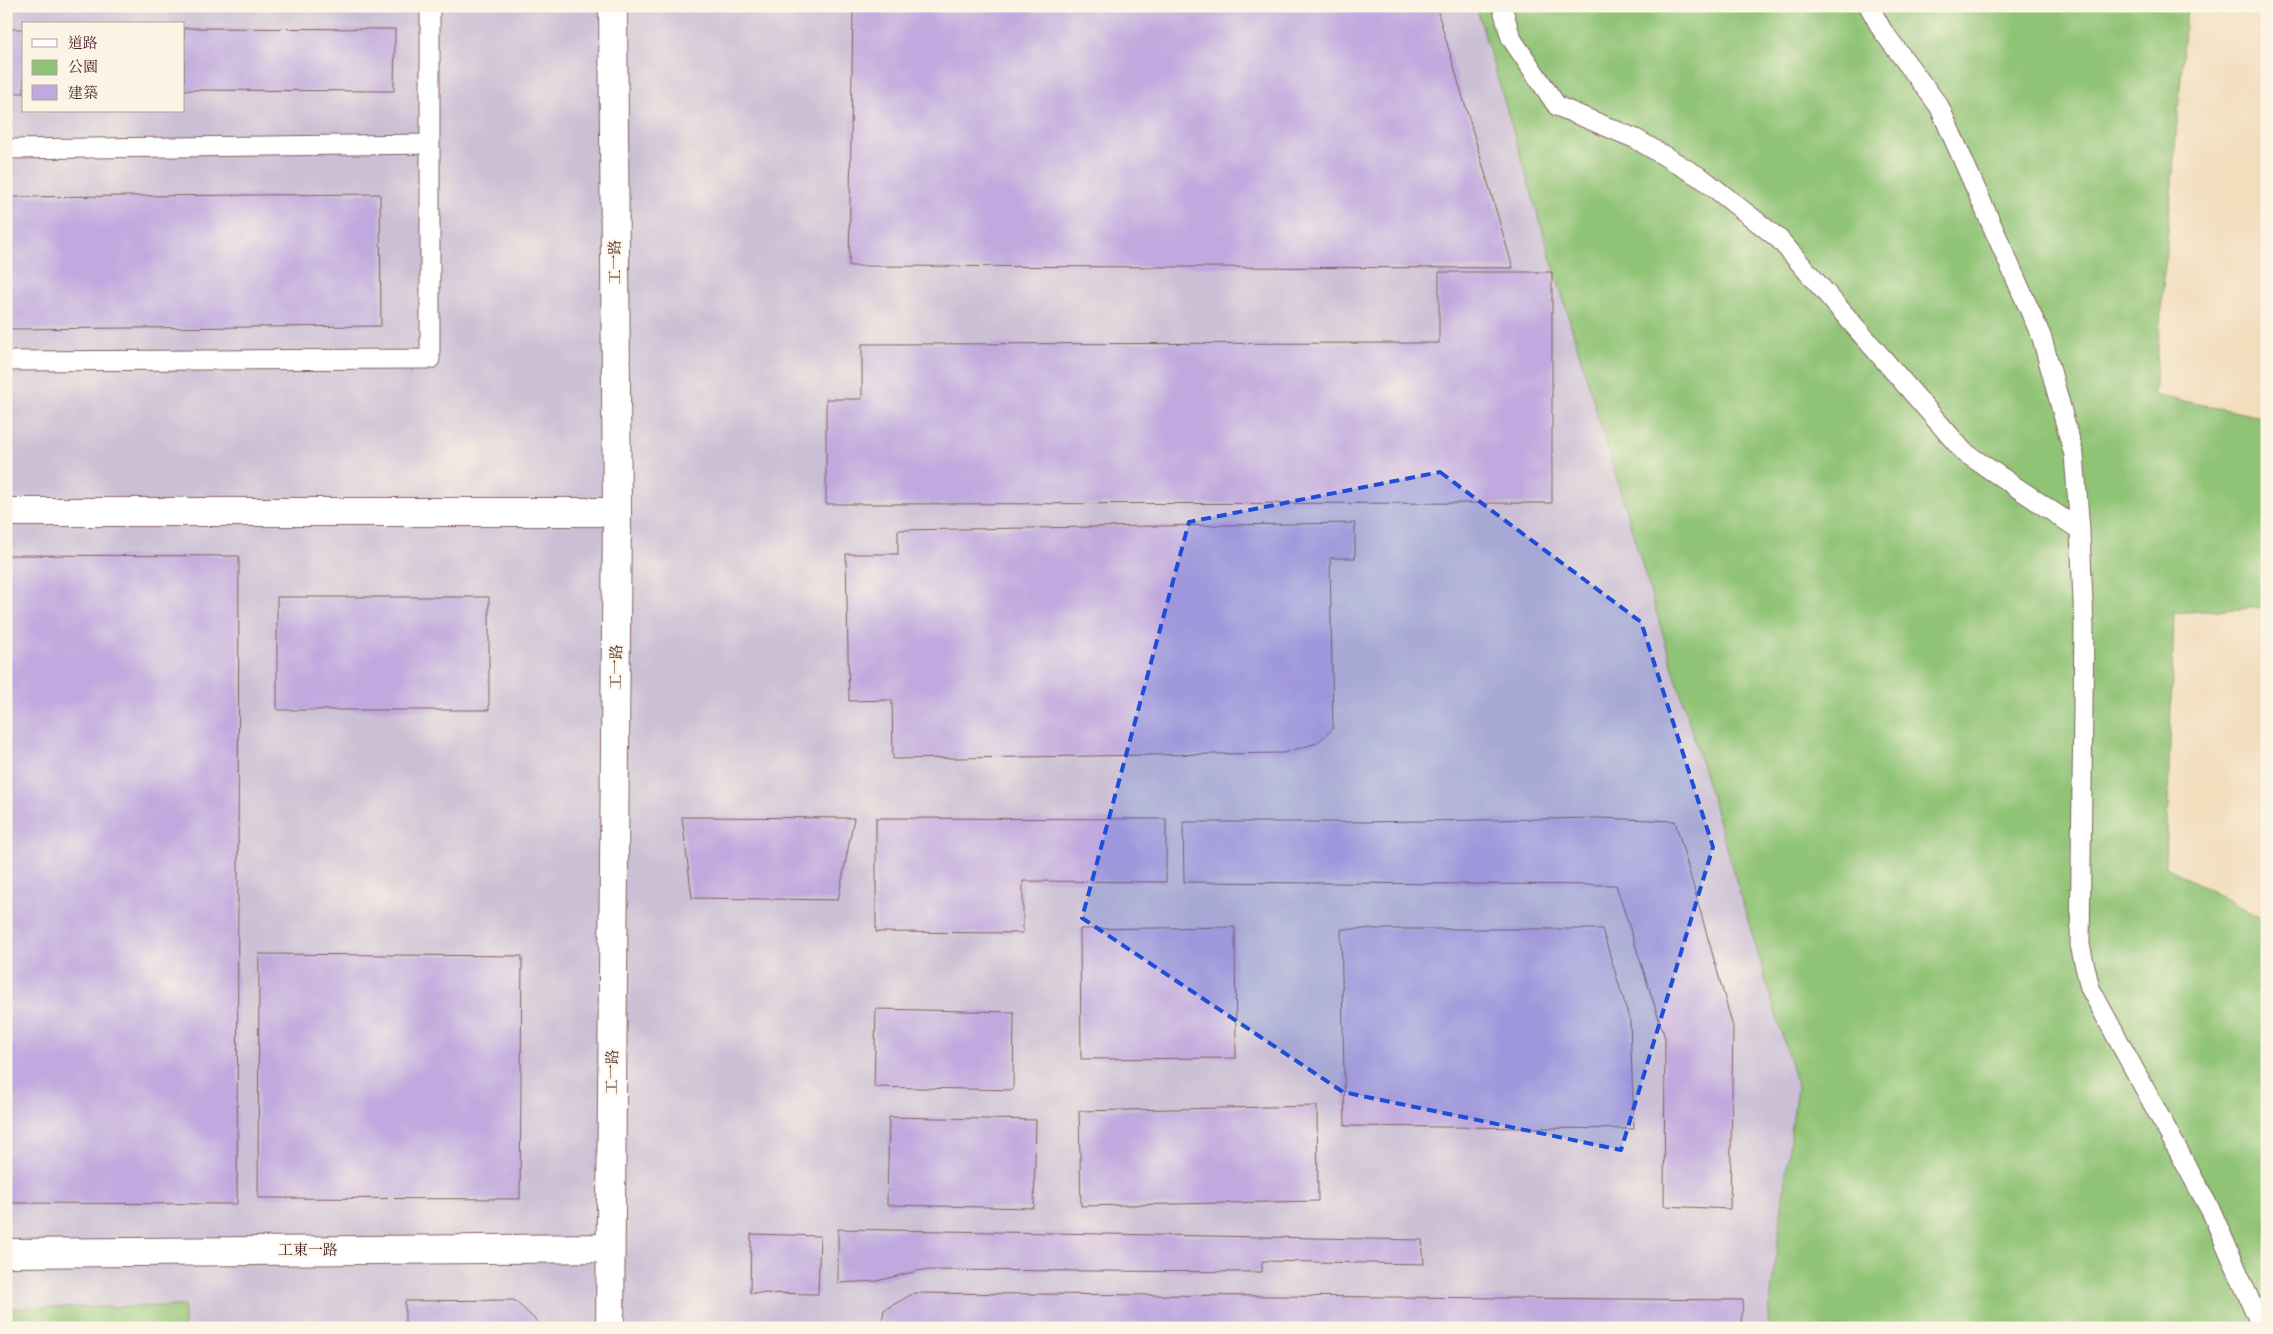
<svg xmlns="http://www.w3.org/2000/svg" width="2273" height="1334" font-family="Alegreya,'Noto Serif TC',serif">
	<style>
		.industrial { fill: #cbbfd5; fill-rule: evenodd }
		.green { fill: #8fc375; stroke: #6c7150 }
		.building { fill: #c0a9de }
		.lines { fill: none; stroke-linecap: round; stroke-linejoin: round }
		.service-casing { stroke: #85625e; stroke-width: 21 }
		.minor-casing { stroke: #85625e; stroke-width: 30 }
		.service { stroke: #fff; stroke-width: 19 }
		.minor { stroke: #fff; stroke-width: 28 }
		.marked { fill: #1d4ed8; fill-opacity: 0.2; stroke: #1d4ed8; stroke-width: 4; stroke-dasharray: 10 6; stroke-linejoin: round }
		.labels { text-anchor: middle; stroke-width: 4; stroke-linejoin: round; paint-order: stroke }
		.street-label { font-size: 15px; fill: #4a1f2b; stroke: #fcf5e5 }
	</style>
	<rect width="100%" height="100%" fill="#fcf5e5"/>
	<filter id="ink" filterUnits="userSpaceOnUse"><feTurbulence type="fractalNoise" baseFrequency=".02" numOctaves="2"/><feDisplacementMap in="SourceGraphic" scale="10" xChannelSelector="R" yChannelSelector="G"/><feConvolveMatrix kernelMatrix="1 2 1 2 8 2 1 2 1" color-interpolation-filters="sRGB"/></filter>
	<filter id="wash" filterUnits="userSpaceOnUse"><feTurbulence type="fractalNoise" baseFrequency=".0096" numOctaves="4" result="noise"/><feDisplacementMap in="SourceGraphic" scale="20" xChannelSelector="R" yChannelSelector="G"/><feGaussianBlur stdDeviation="1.12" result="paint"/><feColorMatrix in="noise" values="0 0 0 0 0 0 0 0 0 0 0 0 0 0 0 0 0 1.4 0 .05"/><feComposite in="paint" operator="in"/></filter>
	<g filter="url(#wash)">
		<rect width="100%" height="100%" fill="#f2ddbd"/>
		<path class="industrial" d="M6 6H1476L1797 1085 1767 1328H6ZM24 24H184V111H24Z"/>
		<path class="green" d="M1476 6H2187L2154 395 2267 418V607L2174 613 2166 867 2267 921V1328H1767L1797 1085Z
			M184 1306V1328H6V1308Z"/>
		<g id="blocks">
			<path class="building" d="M853 6H1436L1513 268 849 266Z
				M184 28 395 29 394 91 184 90Z
				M6 29H24V93H6Z
				M380 194 381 326 6 329V197Z
				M1439 272H1552V503L826 504V399H862V344L1439 343Z
				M1355 523V558H1330L1333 729 1317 743 1283 753 893 759 892 700 849 701 846 554H898V530Z
				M6 555 239 556 237 1204 6 1203Z
				M277 597H489V710H277Z
				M682 817 854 818 838 900 692 898Z
				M876 818 1166 819V882L1023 881V933L876 932Z
				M1599 818 1675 821 1733 1027 1730 1209 1664 1206 1665 1038 1616 885 1184 882 1183 822H1364Z
				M1235 927 1236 1058 1081 1059 1080 929Z
				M1341 929H1602L1630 1021 1634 1129 1345 1126Z
				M259 954 522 956 520 1199 258 1198Z
				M876 1009 1014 1012 1013 1090 874 1087Z
				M1317 1106 1318 1201 1081 1206 1079 1111Z
				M889 1117 1036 1120 1034 1208 887 1205Z
				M838 1229 1422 1240 1424 1264 1262 1261V1272L921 1270 877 1281 838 1283Z
				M751 1234 820 1236 818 1294 750 1293Z
				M914 1293 1743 1300 1741 1328H881L884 1310Z
				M514 1300 544 1328H405V1301Z"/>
		</g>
	</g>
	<g filter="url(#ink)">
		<use href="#blocks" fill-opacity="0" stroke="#85625e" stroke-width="1"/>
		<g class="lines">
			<g class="service-casing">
				<path id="service" d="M1502 6 1511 38 1557 106 1636 139 1703 179 1779 239 1964 452 2080 530 2084 626 2080 945 2090 988 2212 1213 2262 1328
					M1869 6 1882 30 1939 106 2042 338 2074 455 2080 530
					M6 149 430 144
					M6 361 430 359V6"/>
			</g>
			<g class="minor-casing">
				<path id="minor" d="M6 512H617
					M6 1253 610 1248
					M610 1328 617 512 613 6"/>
			</g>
			<use href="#service" class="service"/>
			<use href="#minor" class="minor"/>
		</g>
	</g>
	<path class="marked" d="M1440 472 1641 622 1713 847 1621 1150 1343 1092 1082 918 1189 522Z"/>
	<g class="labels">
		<g class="street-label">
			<text transform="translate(615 262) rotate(-90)" y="5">工一路</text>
			<text transform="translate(616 667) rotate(-89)" y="5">工一路</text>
			<text transform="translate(612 1072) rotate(-89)" y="5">工一路</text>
			<text x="308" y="1255">工東一路</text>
		</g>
	</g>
	<rect width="2273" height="1334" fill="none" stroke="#fcf5e5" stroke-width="25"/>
	<rect x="22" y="22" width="162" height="90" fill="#fcf5e5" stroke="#b59f9b"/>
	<rect x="32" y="39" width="25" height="8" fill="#ffffff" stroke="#b59f9b"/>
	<text x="68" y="48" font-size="15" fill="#4a1f2b">道路</text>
	<rect x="32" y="60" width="25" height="15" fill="#8fc375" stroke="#b59f9b"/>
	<text x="68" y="72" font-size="15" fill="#4a1f2b">公園</text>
	<rect x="32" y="85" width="25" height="15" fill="#c0a9de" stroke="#b59f9b"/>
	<text x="68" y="98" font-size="15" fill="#4a1f2b">建築</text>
</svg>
